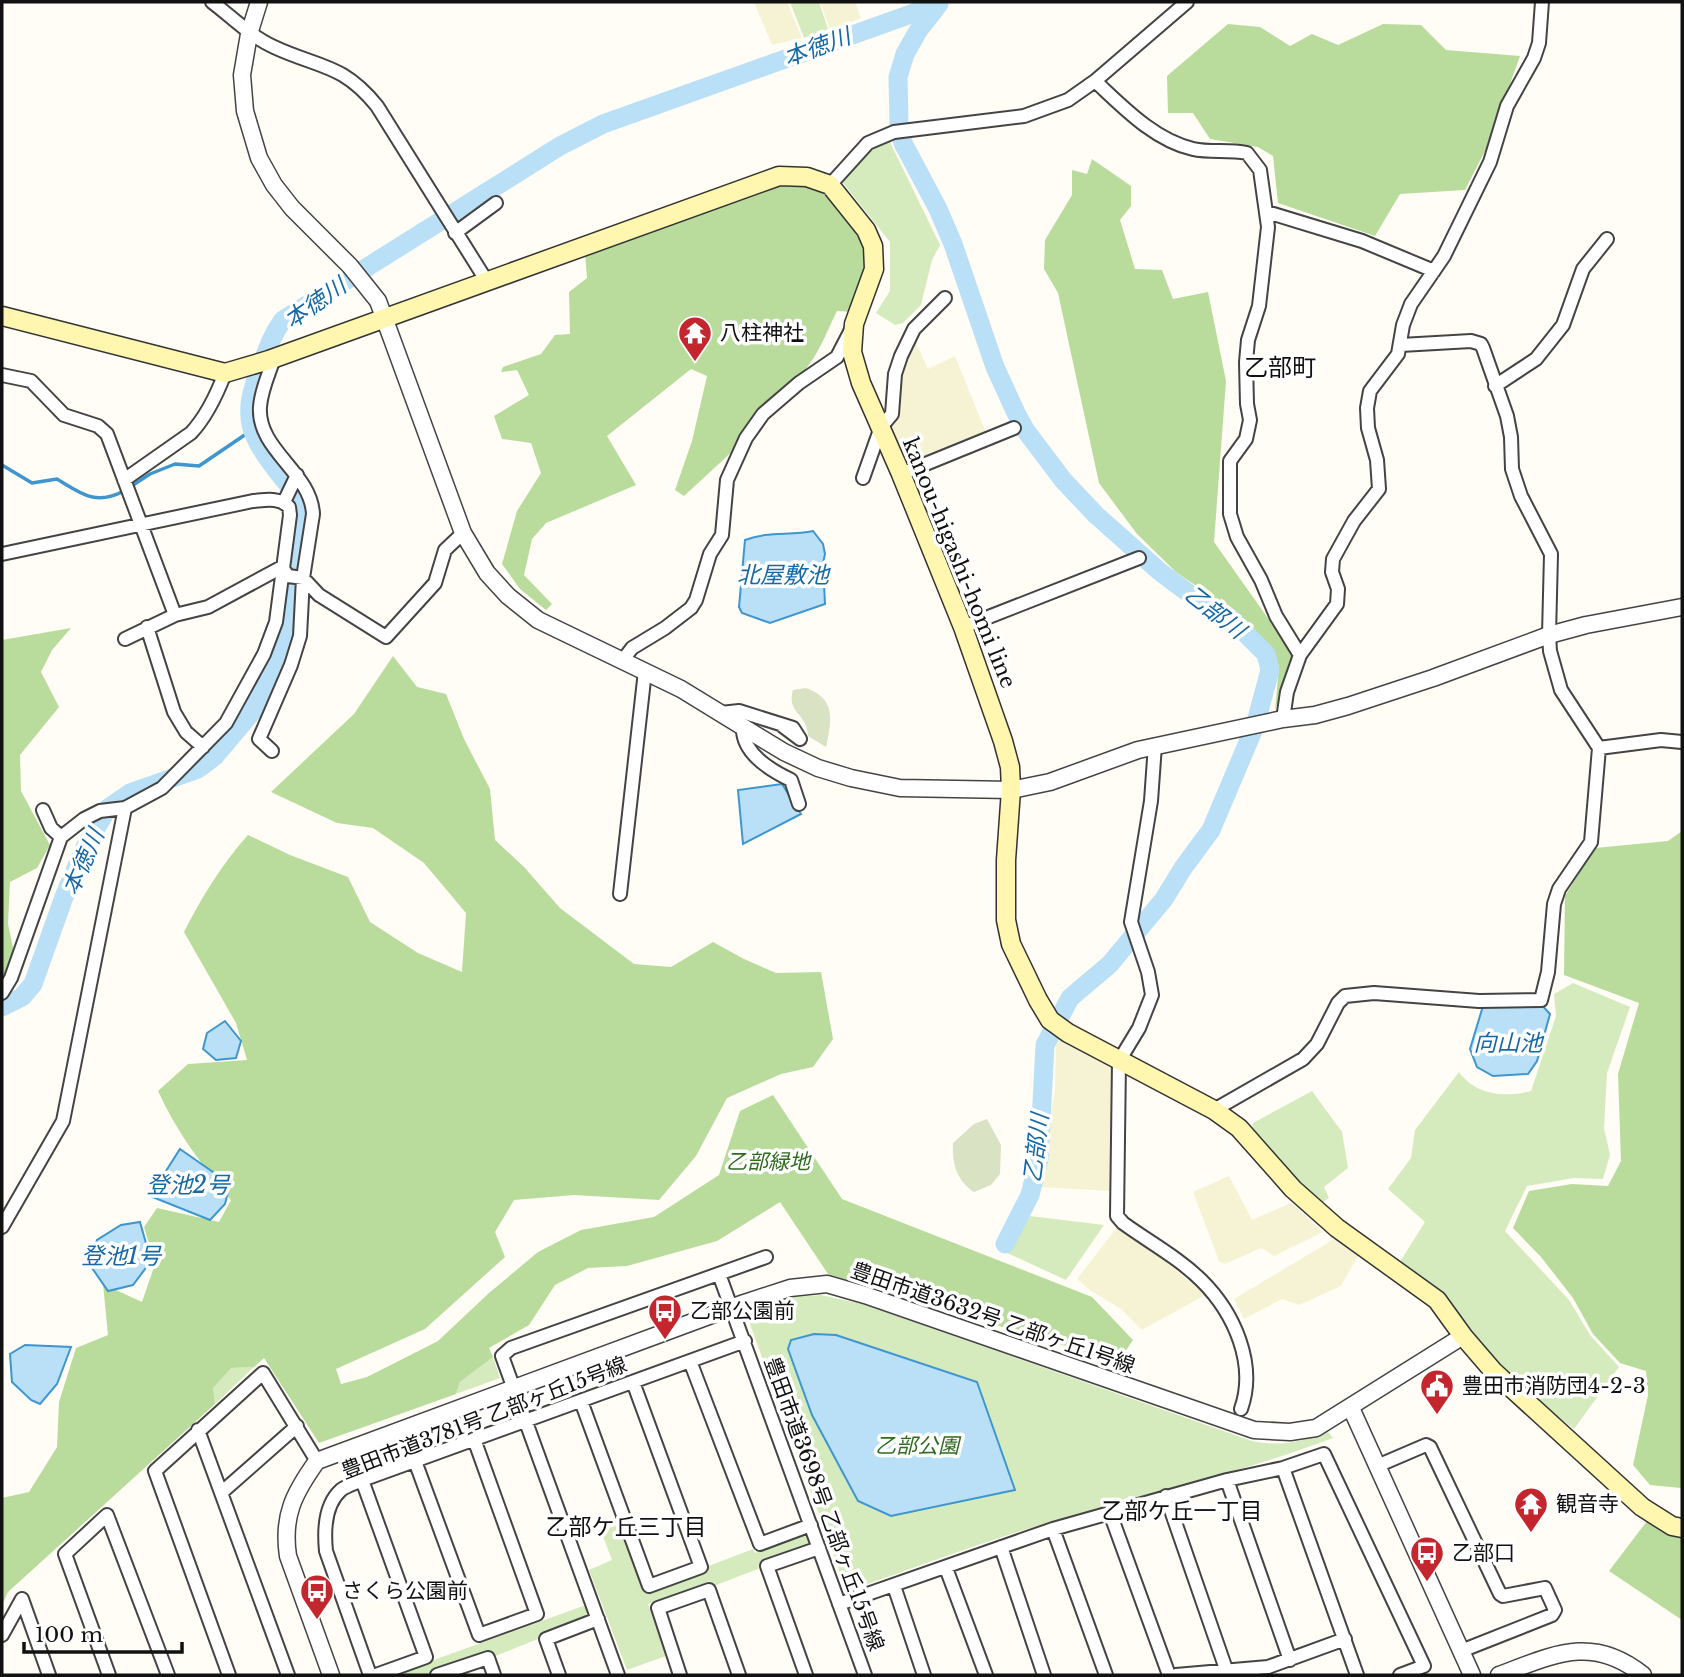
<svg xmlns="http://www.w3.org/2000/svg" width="1684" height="1677" font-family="'Libre Baskerville','Noto Sans JP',serif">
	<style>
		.farmland { fill: #f6f3d4 }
		.green { fill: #d5ebbd }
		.forest { fill: #b9dc9c }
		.cemetery { fill: #d9e3c4 }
		.water { fill: #b9e0f7; stroke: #3f96cf; stroke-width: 2 }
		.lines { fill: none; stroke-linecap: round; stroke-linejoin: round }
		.stream { stroke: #3f96cf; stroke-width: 3.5 }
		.river { stroke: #b9e0f7; stroke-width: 19 }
		.minor-casing { stroke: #444; stroke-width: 16 }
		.tertiary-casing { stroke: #444; stroke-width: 19 }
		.secondary-casing { stroke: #333; stroke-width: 21 }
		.minor { stroke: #fff; stroke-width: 12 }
		.tertiary { stroke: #fff; stroke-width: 16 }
		.secondary { stroke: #fff6b0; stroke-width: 18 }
		.labels { text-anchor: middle; stroke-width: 7; stroke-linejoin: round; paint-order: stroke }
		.poi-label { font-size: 21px; fill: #111; stroke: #fff; text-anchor: start }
		.street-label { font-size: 21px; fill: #111; stroke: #fff }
		.park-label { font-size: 21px; font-style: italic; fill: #2f6b1f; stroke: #fff }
		.water-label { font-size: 23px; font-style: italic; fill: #1768a6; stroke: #fff }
		.neighbourhood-label { font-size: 23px; fill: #111; stroke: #fff }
		.quarter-label { font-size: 24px; fill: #111; stroke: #fff }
	</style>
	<rect width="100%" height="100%" fill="#fffdf5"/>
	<path class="farmland" d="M754 2H787L802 38 772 45Z
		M820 2H855L861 18 830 30Z
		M914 338 928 369 955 356 987 435 903 467 885 428 898 374Z
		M1056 1036 1116 1067 1112 1191 1038 1187 1055 1090Z
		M1229 1176 1252 1220 1291 1203 1323 1232 1274 1256 1261 1248 1225 1264 1219 1261 1193 1192Z
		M1118 1226 1156 1253 1205 1295 1142 1330 1121 1309 1091 1291 1077 1279Z
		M1336 1238 1359 1254 1341 1286 1299 1305 1282 1299 1244 1319 1234 1299Z"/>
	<path class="green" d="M790 2H819L828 29 804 38Z
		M888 138 940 245 932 260 921 305 903 323 895 325 876 313 890 291V242L843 183C854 164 869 150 888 138Z
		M1573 983 1630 1007 1607 1073 1604 1128 1610 1155 1603 1179 1574 1178 1527 1186 1505 1231 1569 1300 1590 1335 1619 1367 1574 1429 1497 1369 1398 1265 1425 1222 1388 1189 1411 1158 1415 1130 1459 1072C1475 1095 1505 1098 1531 1091L1556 1016 1554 994Z
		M1312 1091 1342 1132 1348 1168 1324 1187 1329 1198 1319 1205 1252 1131 1253 1123Z
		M1030 1216 1104 1225 1066 1280 1007 1253Z
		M821 1295 862 1304 1252 1441C1283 1447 1298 1442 1328 1432L1333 1438C1243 1472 1149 1494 1057 1520 987 1540 918 1567 850 1590L846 1589 747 1316 750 1310 793 1297Z
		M493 1357 500 1378 456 1394 460 1382Z
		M254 1367 215 1404 213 1388 230 1368Z
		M619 1524 641 1585 646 1590 753 1549 755 1553 808 1534 813 1544 809 1547 759 1564 758 1569 711 1587 710 1581 648 1604 666 1656 627 1670 589 1570 612 1560 601 1531Z
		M586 1605 590 1618 493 1657 491 1653 428 1675H392Z"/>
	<path class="forest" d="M1228 24 1260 27 1290 46 1312 34 1338 45 1383 24 1421 25 1446 50 1520 56 1488 145 1465 190 1400 194 1375 236 1278 203 1273 156 1258 147 1210 139 1193 113H1168L1167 76Z
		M1092 159 1131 186V206L1120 220 1135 269 1162 270 1173 299 1208 292 1226 381 1214 542 1294 655 1275 710 1279 666 1269 647 1224 605 1176 572 1137 534 1099 483 1058 293 1044 269 1045 240 1072 195V170L1087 174Z
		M781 182C797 183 814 183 828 192 846 204 871 244 868 266 867 281 858 297 853 312L837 311C829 327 822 345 813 359 777 411 730 454 684 496L675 490 692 441 707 376 691 369 607 436 636 485 546 523 532 539 524 575 552 604 546 610 520 589 502 564 517 511 541 473 531 443 502 439 494 416 529 395 517 370 501 372 503 367 541 354 555 335 570 334 569 292 587 278 585 253Z
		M71 628 52 650 41 672 59 707 20 755 21 791 50 845 37 868 10 882 8 924 14 952 2 982V640Z
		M393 656 417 687 446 694 464 739 490 789 495 840 524 867 560 908 634 964 671 967 713 942 744 959 776 973 821 972 833 1039 813 1067 781 1074 727 1098 696 1156 659 1200 574 1195 514 1200 495 1232 505 1257 425 1329 336 1369 341 1384 367 1377 438 1341 489 1293 538 1252 581 1230 654 1217 719 1175 740 1111 773 1095 842 1199 1092 1297 1133 1340 1118 1362 828 1274 780 1202 717 1241 627 1266 588 1268 555 1285 529 1325 489 1348 493 1357 460 1382 456 1394 319 1443 264 1358 254 1367 231 1368 213 1388 215 1404 8 1592 2 1605V1498L29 1492 57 1447 59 1402 76 1348 108 1335 103 1284 142 1302 155 1264 144 1227 157 1208 219 1222 231 1200C202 1165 177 1133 158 1091L188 1064 247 1060 236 1023 184 932C202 897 221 865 248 835L290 855 348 877 370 922 418 953 462 972 466 913 424 863 373 828 337 823 271 792 354 714Z
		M1682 831V1487L1681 1488 1650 1485 1633 1465 1648 1395 1646 1371 1620 1363 1593 1334 1573 1298 1541 1257 1513 1228 1529 1191 1572 1184 1608 1186 1621 1161 1618 1074 1639 1003 1564 975 1565 896 1595 848 1668 841Z
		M1647 1521 1682 1538V1620L1609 1571Z"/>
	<path class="cemetery" d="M806 688C836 699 832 719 826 747L808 736C807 713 786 713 793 690Z
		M987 1119 1001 1145 1000 1174 991 1185 974 1192C956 1180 952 1163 953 1143L974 1124Z"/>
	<path class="water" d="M813 531 823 544 825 554 823 563 825 604 770 623 742 613 739 607 745 540C768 531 790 536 813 531Z
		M782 784 801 814 743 844 738 790Z
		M1541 1004 1550 1014 1537 1061 1528 1074 1493 1076 1477 1067 1470 1049 1483 1006Z
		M225 1021 241 1041 236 1058 216 1060 203 1049 207 1033Z
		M180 1149 230 1184 225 1204 210 1220 150 1196Z
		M140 1222 151 1261 133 1285 108 1291 90 1265 97 1240 121 1225Z
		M814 1334 836 1335 977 1382 1015 1490 891 1516 858 1501 812 1415 788 1349 791 1340Z
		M25 1345 71 1347 57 1384 40 1404 31 1400 12 1382 10 1354Z"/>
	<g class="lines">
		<path class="stream" d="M939 4 944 2
			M2 465 32 483 57 479C82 494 95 506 124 491
			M130 487 150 474 175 464 199 466 252 430"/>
		<path class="river" d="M939 4 918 31 905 54 898 77 899 124 903 143 938 209 953 244 995 367 1016 413 1026 431 1063 480 1096 515 1159 571 1191 595 1230 618 1266 654 1270 670 1255 726 1211 830 1183 868 1164 899 1110 964 1070 998 1045 1045 1039 1159 1030 1195 1005 1244
			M2 1007 22 997 33 984 64 897 85 847 108 808 130 793 198 769 214 757 252 712 280 655 300 509C297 495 290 487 281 476 250 436 240 418 260 369 267 351 271 336 283 320L560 146 603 124 939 4"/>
		<g class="minor-casing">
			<path id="minor" d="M212 2C232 17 250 36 274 47 319 68 342 63 377 106L486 280
				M1095 81C1123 107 1154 140 1193 149 1210 153 1229 149 1247 153L1260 170 1268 227 1259 306 1248 340 1246 362 1247 404 1250 420 1246 439 1230 461V514L1237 537 1261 580 1276 616 1300 655
				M830 185 868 143 894 132 1024 116 1068 100 1095 81 1187 2
				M1267 212 1362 241 1434 271
				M455 233 496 203
				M2 375 31 381 64 415 98 426 107 434 175 615
				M1495 386 1536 359 1563 325 1583 269 1607 239
				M901 474 1014 428
				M863 478 881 427 892 414 895 374 901 356 914 329 945 298
				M124 480 191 433C206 417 217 394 225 373
				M284 502 297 475
				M2 554 253 501C266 500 279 497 289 507L290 515 276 622 264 654 226 723 162 788 125 808 100 811 84 819 61 837 11 978 2 993
				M282 567 288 576 303 578 319 595 386 637 435 583 445 550 463 533
				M147 627 174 712 186 732 203 747
				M963 627 1139 558
				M125 639 175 615 208 607 282 567
				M623 660 632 648 665 628 691 608 696 600 710 554 722 535 727 480 746 438 763 414 799 383 837 357 852 328
				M721 713 739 711 793 728 800 739 780 724
				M1283 719 1287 692 1300 655 1337 604 1338 589 1332 572 1333 559 1354 521 1379 489 1377 460 1368 428 1367 408 1370 391 1398 354 1403 325 1411 304 1444 256 1490 162 1507 106 1534 58 1539 43 1542 2
				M743 728C742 753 770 770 791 780L799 804
				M1155 745 1151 801 1131 922 1148 972 1152 995 1139 1028 1119 1061 1117 1216 1123 1223C1149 1242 1179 1258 1202 1281 1234 1313 1257 1364 1241 1409
				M1599 748 1661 740 1682 742
				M272 751 259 739 291 665 300 636 303 578 313 514C311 472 257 450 260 407 261 390 269 374 274 358
				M43 810 51 828 61 837
				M620 894 645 671
				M1214 1110 1303 1059 1317 1044 1338 1003 1345 996 1374 993 1479 1001 1541 1000 1548 972 1554 904 1559 889 1591 842 1599 748 1561 690 1550 651 1549 635 1551 554 1521 496 1512 469 1511 437 1507 416 1483 348 1481 344 1471 341 1401 345
				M2 1227 63 1121 125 808
				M719 1274 865 1675
				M690 1361 760 1544 811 1525
				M581 1401 649 1586 701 1567 633 1382
				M198 1430 288 1675
				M415 1461 479 1635 537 1614 474 1439
				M1377 1466 1426 1445 1430 1447 1500 1594 1503 1596 1545 1588 1555 1610 1552 1615 1461 1651
				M1283 1468 1357 1675
				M362 1480 426 1657 376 1675
				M1227 1480 1290 1660
				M221 1493 297 1426
				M1166 1496 1227 1672
				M1110 1513 1169 1675
				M1053 1529 1106 1675
				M1001 1547 1044 1675
				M946 1568 986 1675
				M894 1586 924 1675
				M22 1599 49 1675
				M839 1604 1053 1529 1227 1480 1283 1468 1324 1454 1424 1666 1400 1675
				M2 1635 22 1599
				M109 1675 65 1554 107 1515 168 1675
				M229 1675 155 1471 263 1373 317 1461
				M370 1675 326 1551C324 1531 324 1505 341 1490 346 1486 356 1483 362 1480L745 1341
				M437 1675 488 1658 494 1675
				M559 1675 546 1639 598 1619
				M618 1675 502 1356 511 1348 766 1257
				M680 1675 658 1608 709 1590 739 1675
				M806 1675 767 1566 819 1548
				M1176 1675 1268 1667 1345 1639"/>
		</g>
		<g class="tertiary-casing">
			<path id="tertiary" d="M259 2 249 34 242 75 245 111 259 158 274 185 292 208 350 266 378 301 463 533 487 573 508 596 538 620 681 689 784 752 818 768 851 778 900 788 1011 790 1050 782 1138 750 1283 719 1315 715 1348 706 1433 678 1549 635 1586 625 1682 607
				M1351 1408 1472 1675
				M331 1675 288 1556C282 1516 294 1493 317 1461L744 1303 790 1288 827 1284 865 1295 1254 1430 1290 1432 1316 1428 1463 1336
				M1499 1675C1553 1655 1592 1634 1643 1675"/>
		</g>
		<g class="secondary-casing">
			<path id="secondary" d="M2 316 225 373 269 360 779 176 807 177 830 185 866 230 873 246 874 269 854 324 852 352 861 383 901 474 963 627 1003 741 1010 767 1011 790 1006 860V920L1011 944 1038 1000 1050 1020 1068 1033 1214 1110 1239 1128 1293 1189 1337 1228 1437 1300 1463 1336 1494 1372 1642 1507 1672 1526 1682 1528"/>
		</g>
		<use href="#minor" class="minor"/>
		<use href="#tertiary" class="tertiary"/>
		<use href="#secondary" class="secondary"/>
	</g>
	<defs>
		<g id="temple-pin" transform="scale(1.75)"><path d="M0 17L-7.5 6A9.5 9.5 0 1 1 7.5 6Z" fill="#c4262e" stroke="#fff"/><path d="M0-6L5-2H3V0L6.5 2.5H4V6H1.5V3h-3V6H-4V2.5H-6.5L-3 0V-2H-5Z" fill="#fff"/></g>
		<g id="bus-pin" transform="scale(1.75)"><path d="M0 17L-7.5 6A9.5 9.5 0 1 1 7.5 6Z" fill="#c4262e" stroke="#fff"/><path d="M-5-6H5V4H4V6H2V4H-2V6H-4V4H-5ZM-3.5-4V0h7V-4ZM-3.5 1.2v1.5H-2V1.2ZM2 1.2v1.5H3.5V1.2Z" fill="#fff"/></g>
		<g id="civic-pin" transform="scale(1.75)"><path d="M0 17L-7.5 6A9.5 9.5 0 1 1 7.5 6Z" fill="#c4262e" stroke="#fff"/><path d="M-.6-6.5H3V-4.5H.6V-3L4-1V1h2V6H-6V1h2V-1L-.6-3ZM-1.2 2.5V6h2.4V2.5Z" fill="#fff"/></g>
	</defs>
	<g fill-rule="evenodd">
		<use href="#temple-pin" x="695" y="333"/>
		<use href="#bus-pin" x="665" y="1311"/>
		<use href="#civic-pin" x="1437" y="1386"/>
		<use href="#temple-pin" x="1531" y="1504"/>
		<use href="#bus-pin" x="1427" y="1553"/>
		<use href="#bus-pin" x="317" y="1591"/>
	</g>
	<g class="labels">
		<g class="poi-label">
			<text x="720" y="340">八柱神社</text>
			<text x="690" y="1318">乙部公園前</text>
			<text x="1462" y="1393">豊田市消防団4-2-3</text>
			<text x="1556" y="1511">観音寺</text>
			<text x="1452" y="1560">乙部口</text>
			<text x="342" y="1598">さくら公園前</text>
		</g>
		<g class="street-label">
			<text transform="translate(959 563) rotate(68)" y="7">kanou-higashi-homi line</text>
			<text transform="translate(993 1318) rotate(19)" y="7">豊田市道3632号 乙部ヶ丘1号線</text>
			<text transform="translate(484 1418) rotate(-21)" y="7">豊田市道3781号 乙部ヶ丘15号線</text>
			<text transform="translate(824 1504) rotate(70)" y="7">豊田市道3698号 乙部ヶ丘15号線</text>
		</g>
		<g class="park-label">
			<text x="768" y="1169">乙部緑地</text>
			<text x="917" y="1453">乙部公園</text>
		</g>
		<g class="water-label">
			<text transform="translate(817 47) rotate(-20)" y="8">本徳川</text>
			<text transform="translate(315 303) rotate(-35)" y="8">本徳川</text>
			<text x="783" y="583">北屋敷池</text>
			<text transform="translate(1215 612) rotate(38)" y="8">乙部川</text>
			<text transform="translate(83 862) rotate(-66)" y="8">本徳川</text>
			<text x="1508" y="1051">向山池</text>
			<text transform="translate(1036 1148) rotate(-83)" y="8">乙部川</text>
			<text x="188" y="1193">登池2号</text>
			<text x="121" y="1264">登池1号</text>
		</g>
		<g class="neighbourhood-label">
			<text x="1182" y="1519">乙部ケ丘一丁目</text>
			<text x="626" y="1535">乙部ケ丘三丁目</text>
		</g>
		<g class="quarter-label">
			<text x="1280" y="376">乙部町</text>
		</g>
	</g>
	<rect width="1684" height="1677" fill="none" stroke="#111111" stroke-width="7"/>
	<path d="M24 1642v10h158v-10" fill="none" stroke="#111111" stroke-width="3.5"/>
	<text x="35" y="1642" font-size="21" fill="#111111" stroke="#ffffff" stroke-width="5" paint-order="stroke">100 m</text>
</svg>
